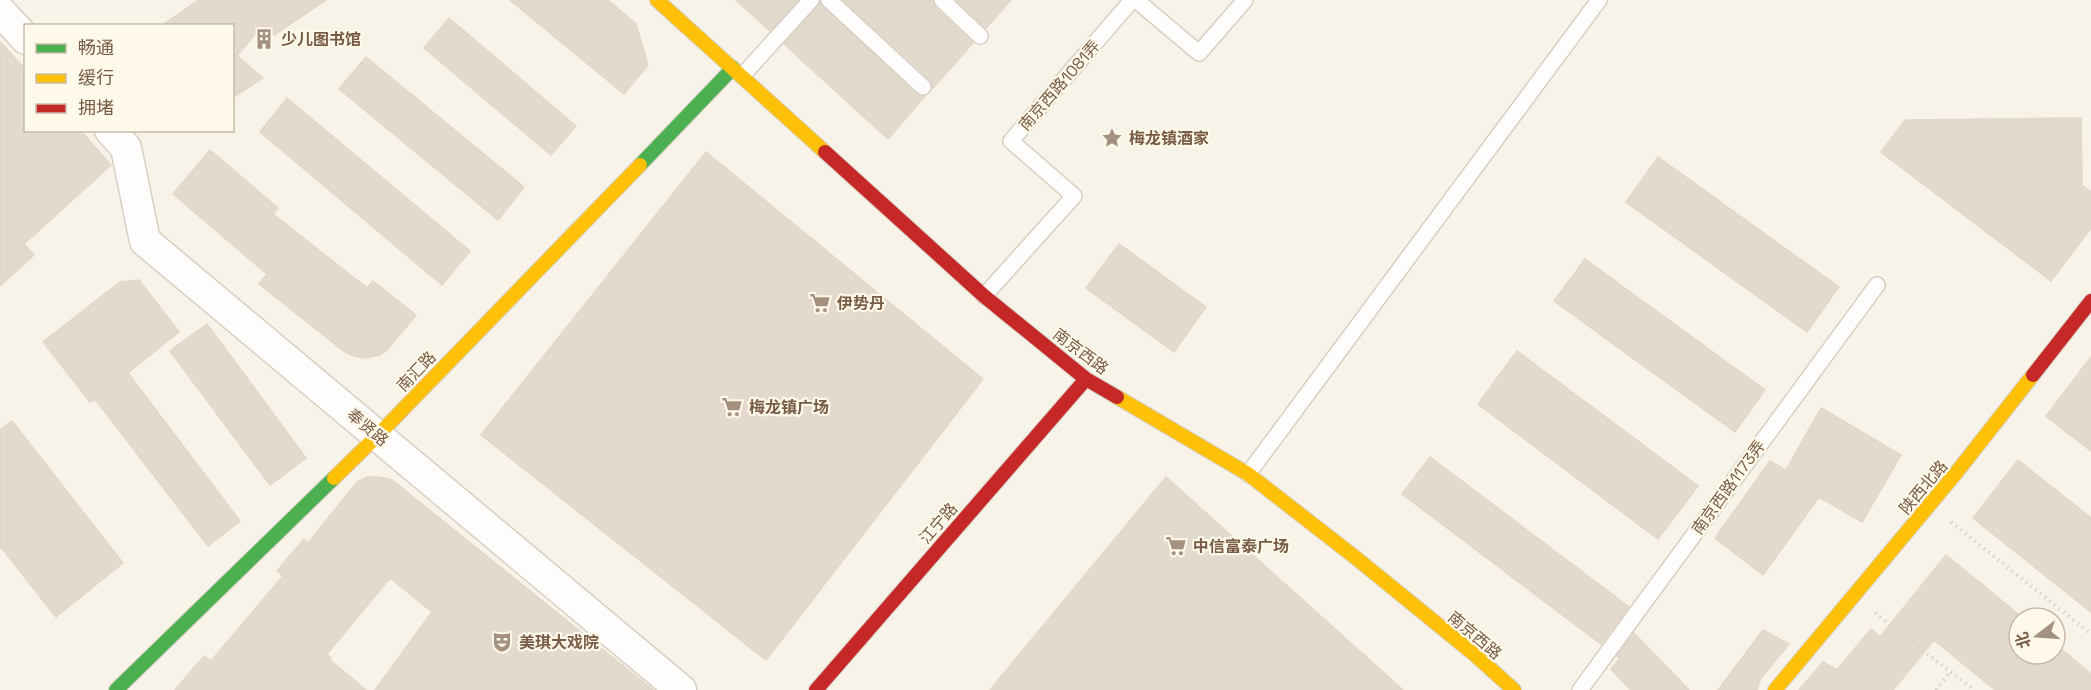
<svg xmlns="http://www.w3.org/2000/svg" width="2091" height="690" font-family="'Space Grotesk','Noto Sans SC',sans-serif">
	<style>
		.building { fill: #e3d9cd; stroke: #e1d7ca; stroke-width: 1.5 }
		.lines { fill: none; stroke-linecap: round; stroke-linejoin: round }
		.lane-casing { stroke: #d6cfc5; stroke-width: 18 }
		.street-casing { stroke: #d6cfc5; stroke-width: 33 }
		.fast-casing { stroke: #d7cfc5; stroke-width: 16 }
		.slow-casing { stroke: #d7cfc5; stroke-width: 16 }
		.jam-casing { stroke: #d7cfc5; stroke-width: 16 }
		.path { stroke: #d9d1c8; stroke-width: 4; stroke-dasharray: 1.5 4.5; stroke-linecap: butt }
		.lane { stroke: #fefdfc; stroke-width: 15 }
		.street { stroke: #fefdfc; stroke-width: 30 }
		.fast { stroke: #4caf50; stroke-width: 14 }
		.slow { stroke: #ffc107; stroke-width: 14 }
		.jam { stroke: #c62828; stroke-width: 14 }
		.labels { text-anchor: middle; stroke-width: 4.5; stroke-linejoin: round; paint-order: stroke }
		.poi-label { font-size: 16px; font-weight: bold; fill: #785c46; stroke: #fff9ea; text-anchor: start }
		.street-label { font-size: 16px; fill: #785c46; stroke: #fff9ea }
	</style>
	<rect width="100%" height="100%" fill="#f8f3e8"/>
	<path class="building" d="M199 0H326L274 35 263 25 237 56 263 78 232 98V26H161Z
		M510 0H608L636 24 648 65 624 94Z
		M736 0H798L770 31Z
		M843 0H933L935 7 973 43 933 88 930 80Z
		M956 0H1011L986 28Z
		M820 3 916 94 925 96 888 139 784 44Z
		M449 18 576 126 551 155 424 48Z
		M0 42 26 70V130H80L111 165 24 244 34 255 0 286Z
		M366 57 524 187 498 220 339 89Z
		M287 98 470 251 442 285 260 132Z
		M2081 118 2082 185 2091 192V228L2051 281 1881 152 1905 120Z
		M210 150 278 208 273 214 367 288 373 281 416 315 387 350 380 355 366 358 354 356 345 352 259 284 267 274 173 194Z
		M706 152 983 379 766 660 481 435Z
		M1658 157 1839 287 1807 332 1626 202Z
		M1119 244 1206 307 1174 352 1086 288Z
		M1585 259 1765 390 1735 432 1554 301Z
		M139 280 179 332 128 373 240 521 208 546 95 399 90 402 43 342 120 282Z
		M207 324 306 458 270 485 170 351Z
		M1517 351 1698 486 1658 539 1478 404Z
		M2091 357V451L2046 416Z
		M1821 408 1901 455 1862 522 1819 497 1763 575 1715 538 1770 461 1786 470Z
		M12 421 123 563 56 617 0 546V430Z
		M1430 457 1629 607 1601 644 1402 494Z
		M2018 460 2091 518V612L1973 518Z
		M367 477H380L392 480 653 690H375L432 612 390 578 327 654 331 658 330 660 366 690H175L204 656 211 661 283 576 277 571 304 539 308 543 357 482Z
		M1166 477 1403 690H990Z
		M1946 555 2023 618H2019V654H2055V644L2091 674V690H1995L1934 640 1893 690H1799L1823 662 1837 670 1871 629 1880 637Z
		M1763 630 1789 644 1761 678 1757 690H1718Z
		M1634 633 1689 690H1631L1611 669 1620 658 1617 656Z"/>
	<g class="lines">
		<g class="lane-casing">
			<path id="lane" d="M829 0 923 87
				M942 0 980 36
				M1136 0 1199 53 1245 0
				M742 76 811 0
				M984 296 1074 196 1011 141 1132 0
				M1248 474 1599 0
				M1580 690 1877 285"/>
		</g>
		<g class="street-casing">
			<path id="street" d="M0 11 26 39
				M110 130 126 148 145 241 681 690"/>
		</g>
		<g class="fast-casing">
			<path id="fast" d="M640 165 733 68
				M116 690 334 478"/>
		</g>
		<g class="slow-casing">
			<path id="slow" d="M657 0 825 152
				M1117 397 1248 474 1356 558 1474 654 1514 690
				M334 478 378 435 640 165
				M1775 690 1956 473 2033 375"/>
		</g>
		<g class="jam-casing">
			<path id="jam" d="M825 152 984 296 1086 379 1117 397
				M2033 375 2091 301
				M816 690 1086 379"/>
		</g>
		<path class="path" d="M1951 522 2091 634
			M1875 613 1974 690
			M1936 690 1950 672"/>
		<use href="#lane" class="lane"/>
		<use href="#street" class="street"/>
		<use href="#fast" class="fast"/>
		<use href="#slow" class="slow"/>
		<use href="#jam" class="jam"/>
	</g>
	<defs>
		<g id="building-bare" transform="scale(1.62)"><path d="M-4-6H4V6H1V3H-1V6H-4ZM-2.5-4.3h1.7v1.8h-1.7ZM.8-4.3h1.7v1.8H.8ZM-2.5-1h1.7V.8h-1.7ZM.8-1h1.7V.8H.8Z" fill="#a5917f" stroke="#fff9ea" stroke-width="2.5" paint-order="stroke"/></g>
		<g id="sight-bare" transform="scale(1.62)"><path d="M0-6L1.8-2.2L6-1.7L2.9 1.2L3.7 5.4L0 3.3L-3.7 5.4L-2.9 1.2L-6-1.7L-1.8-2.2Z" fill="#a5917f" stroke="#fff9ea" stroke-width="2.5" paint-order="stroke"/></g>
		<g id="supermarket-bare" transform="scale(1.62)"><path d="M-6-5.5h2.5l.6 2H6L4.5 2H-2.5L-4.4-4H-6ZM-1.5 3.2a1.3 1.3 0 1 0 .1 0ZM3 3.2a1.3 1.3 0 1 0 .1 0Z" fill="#a5917f" stroke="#fff9ea" stroke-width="2.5" paint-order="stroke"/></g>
		<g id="theatre-bare" transform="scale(1.62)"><path d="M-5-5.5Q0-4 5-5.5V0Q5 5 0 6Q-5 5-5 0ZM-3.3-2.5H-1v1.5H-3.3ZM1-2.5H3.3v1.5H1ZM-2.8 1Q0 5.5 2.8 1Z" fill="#a5917f" stroke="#fff9ea" stroke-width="2.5" paint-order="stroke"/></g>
	</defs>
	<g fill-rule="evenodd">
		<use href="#building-bare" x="264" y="39"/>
		<use href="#sight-bare" x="1112" y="138"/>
		<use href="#supermarket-bare" x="820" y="303"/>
		<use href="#supermarket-bare" x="732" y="407"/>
		<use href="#supermarket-bare" x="1176" y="546"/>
		<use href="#theatre-bare" x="502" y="642"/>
	</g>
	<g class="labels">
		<g class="poi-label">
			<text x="281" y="45">少儿图书馆</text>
			<text x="1129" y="144">梅龙镇酒家</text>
			<text x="837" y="309">伊势丹</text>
			<text x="749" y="413">梅龙镇广场</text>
			<text x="1193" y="552">中信富泰广场</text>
			<text x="519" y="648">美琪大戏院</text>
		</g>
		<g class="street-label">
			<text transform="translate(1059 85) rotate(-49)" y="6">南京西路1081弄</text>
			<text transform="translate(1081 351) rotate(37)" y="6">南京西路</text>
			<text transform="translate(416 371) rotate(-46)" y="6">南汇路</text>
			<text transform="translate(368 427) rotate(40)" y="6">奉贤路</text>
			<text transform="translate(1728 487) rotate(-54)" y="6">南京西路1173弄</text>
			<text transform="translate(1923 487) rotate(-50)" y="6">陕西北路</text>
			<text transform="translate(938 523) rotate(-49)" y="6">江宁路</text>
			<text transform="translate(1475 635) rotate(40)" y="6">南京西路</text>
		</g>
	</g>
	<rect x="24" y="24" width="210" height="108" fill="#fff9ea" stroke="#c9baa8" stroke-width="1.5"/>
	<rect x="36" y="44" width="30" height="9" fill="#4caf50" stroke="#c9baa8" stroke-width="1.5"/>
	<text x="78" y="54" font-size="18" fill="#785c46">畅通</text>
	<rect x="36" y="74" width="30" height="9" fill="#ffc107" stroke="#c9baa8" stroke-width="1.5"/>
	<text x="78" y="84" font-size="18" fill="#785c46">缓行</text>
	<rect x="36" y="104" width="30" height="9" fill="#c62828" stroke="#c9baa8" stroke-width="1.5"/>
	<text x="78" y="114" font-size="18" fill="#785c46">拥堵</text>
	<g transform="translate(2037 636) rotate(253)"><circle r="28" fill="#fff9ea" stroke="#c9baa8" stroke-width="1.5"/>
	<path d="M0-4.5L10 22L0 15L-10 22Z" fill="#a5917f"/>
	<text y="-9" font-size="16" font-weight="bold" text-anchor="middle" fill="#785c46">北</text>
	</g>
</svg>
